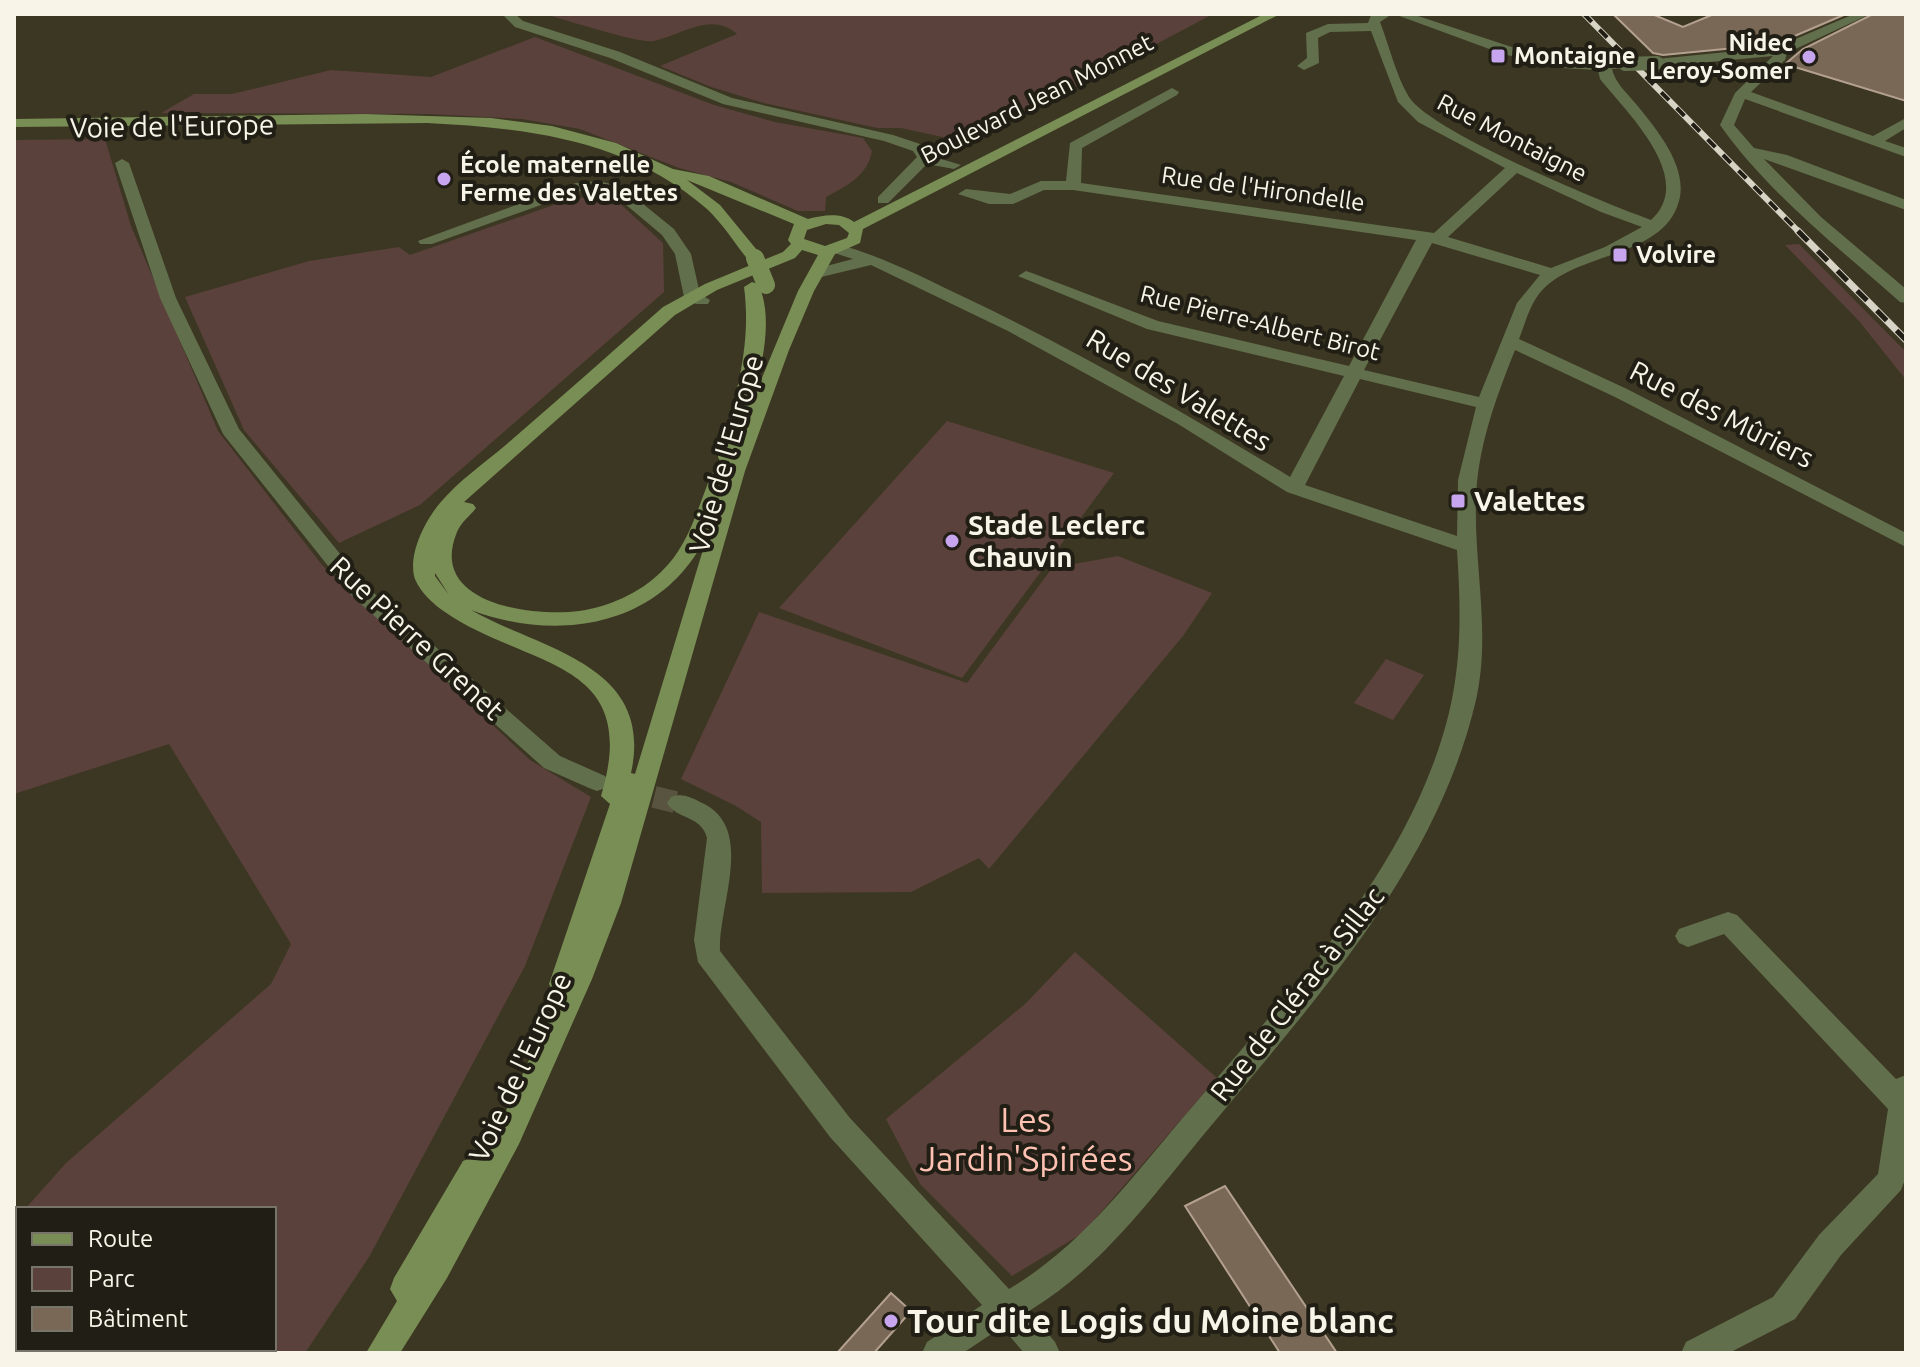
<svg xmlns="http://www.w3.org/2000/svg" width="1920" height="1367" font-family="Ubuntu,sans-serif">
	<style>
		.green { fill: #5b413b }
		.building { fill: #7a6857; stroke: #b4a08e; stroke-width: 2 }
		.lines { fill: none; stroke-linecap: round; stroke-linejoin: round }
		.minor-tunnel { stroke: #585440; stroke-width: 22; stroke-dasharray: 22 11; stroke-linecap: butt }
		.minor { fill: #626f4c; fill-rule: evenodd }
		.secondary { fill: #798e55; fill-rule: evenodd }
		.rail-far1-casing { stroke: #d7d3c5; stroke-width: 6 }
		.rail-casing { stroke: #d7d3c5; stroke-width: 7 }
		.rail-far1 { stroke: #211e15; stroke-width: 4; stroke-dasharray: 11; stroke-linecap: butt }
		.rail { stroke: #211e15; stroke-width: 5; stroke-dasharray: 14; stroke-linecap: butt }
		.minor-bridge { stroke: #626f4c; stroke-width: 14 }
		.secondary-bridge { stroke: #798e55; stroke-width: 18 }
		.poi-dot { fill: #c8a6ef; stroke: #211e15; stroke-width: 3 }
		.labels { text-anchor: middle; stroke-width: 8; stroke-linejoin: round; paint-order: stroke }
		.far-poi-label { font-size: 24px; font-weight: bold; fill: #f8f5e8; stroke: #211e15; text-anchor: start }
		.far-street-label { font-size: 24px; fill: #f8f5e8; stroke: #211e15 }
		.street-label { font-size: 28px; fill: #f8f5e8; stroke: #211e15 }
		.poi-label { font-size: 28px; font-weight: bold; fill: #f8f5e8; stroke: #211e15; text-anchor: start }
		.near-park-label { font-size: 34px; fill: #ffc2b2; stroke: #211e15 }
		.near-poi-label { font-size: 34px; font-weight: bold; fill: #f8f5e8; stroke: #211e15; text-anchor: start }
	</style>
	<rect width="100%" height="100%" fill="#3c3722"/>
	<path class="green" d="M544 14H1213L970 143 901 128H877L764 103 711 87 660 66 737 34C712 11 681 35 654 41 639 44 564 19 544 14Z
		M535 37 714 105 775 122 863 138 872 151C868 175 847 186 826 197L825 211H798L731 182 679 168 580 129 522 119 429 114 161 113 194 94H232L331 70 431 77Z
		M105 139 131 226 218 431 322 565 530 760 591 797 525 966 369 1257 305 1353H14V1221L18 1216V1349H274V1209H25L66 1163 271 984 291 944 169 744 14 794V140Z
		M600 195 617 201 663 243 664 292 420 505 339 543 244 430 185 297 309 261 399 247 410 255 568 200Z
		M1799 244 1906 352V380L1859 321 1785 245Z
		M947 421 1114 473 962 678 779 608Z
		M1118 556 1212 593 1183 636 989 869 979 858 911 892 762 893 761 822 736 806 681 779 759 612 967 683 1052 568Z
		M1386 659 1424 675 1393 720 1354 703Z
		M1075 952 1217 1078 1083 1233 1012 1276 920 1184 886 1119 1025 1004Z"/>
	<path class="building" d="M1613 14H1652L1683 27 1714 14H1846L1776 44 1663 55 1653 53Z
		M1873 14H1906V101L1785 64 1803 49Z
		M1225 1186 1337 1353H1280L1185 1206Z
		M891 1293 911 1311 874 1353H837Z"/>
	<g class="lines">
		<path class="minor-tunnel" d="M622 789 679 803"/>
		<path class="minor" d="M502 14H515L523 21 620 52 732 98 893 135 923 145 938 158 961 165 954 169 927 164 888 203H878V197L917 157 913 151 884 141 723 104 610 58 515 27Z
			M1392 14 1380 22C1389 45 1396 76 1409 97 1431 132 1606 204 1651 220 1697 178 1626 112 1600 79L1598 70 1563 68 1503 54 1394 14H1412L1536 55 1563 60 1623 62V68L1612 69C1615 83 1627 93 1636 104 1658 131 1692 171 1677 207 1657 259 1570 253 1539 294 1529 307 1525 324 1519 339L1627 389 1906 533V547L1615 397 1515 350C1496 398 1477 448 1476 501 1474 567 1491 634 1476 700 1437 867 1316 999 1210 1127 1153 1195 1106 1264 1029 1311L1055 1342 1060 1353H1024L1002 1327 963 1353H922L927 1342 982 1305 830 1137 698 962 694 940 707 838C701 815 677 820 667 803L671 797C682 793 690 797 700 802 757 826 718 905 720 951L850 1118 1009 1289C1086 1243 1135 1173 1193 1106 1283 1000 1387 892 1435 759 1462 686 1462 626 1457 550L1287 492 1178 424 1008 331 871 265 817 278 809 273 811 270 853 259 831 252V246L837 244C882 256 924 278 966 298 1078 351 1185 413 1290 477L1344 376 1147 329 1018 276 1026 271 1032 273 1158 321 1349 366 1416 240 1073 190H1044L1013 204H989L958 194 966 189 1010 194 1041 181H1066L1070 143 1172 88 1179 92 1177 95 1082 148 1081 183 1434 233 1505 168 1418 122 1398 102 1371 31 1330 32 1318 38 1319 63 1304 70 1297 66 1307 58 1306 33 1328 24 1368 23 1371 15ZM1517 173 1601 212 1642 227 1605 247 1551 268 1448 237ZM1432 243 1540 275 1517 303 1479 397 1364 370ZM1360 379 1476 407 1458 480 1457 536 1305 485Z
			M1854 14H1870L1787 53 1785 60 1751 92 1873 136 1906 118V128L1885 141 1906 148V157L1745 99 1734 125 1754 148 1787 155 1906 200V210L1764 159 1821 217 1906 289V303L1900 302C1838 247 1768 193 1720 125L1735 93 1773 56 1657 67 1650 63 1657 59 1777 47Z
			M122 159 129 163 176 298 239 429 366 586 560 756 605 776 609 782 605 788 597 791 589 788 544 768 352 596 223 434 160 298 115 163Z
			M599 181 622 187 674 229 691 254 700 294 710 300 708 304H696L684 297 675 254 662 235 612 193 583 190 432 244H420L418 241 576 183Z
			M1728 912 1737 915 1896 1079 1906 1075V1177L1901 1190 1841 1255 1795 1319 1729 1353H1681L1686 1342 1773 1297 1819 1235 1878 1174 1888 1109 1724 934 1688 947 1679 943 1675 936 1679 929Z"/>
		<path class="secondary" d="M1264 14H1280L863 229 860 243 835 254 814 291 789 350 745 471 621 903 592 979 519 1144 447 1278 400 1353H366L397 1301 390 1289 394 1278 463 1161 473 1157 480 1159 499 1126 559 994 553 992 549 984 610 804 601 796C643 657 527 669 445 612 434 605 418 590 414 576 409 552 425 521 440 503 458 481 486 462 508 443 560 398 611 353 663 307L705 284 758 262 749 261C736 245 723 224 707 209 628 140 529 128 427 123L14 127V119L365 114 491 118 552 126 616 143 673 169 709 176 808 219C823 215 841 212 854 222ZM687 180 794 224 788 240 791 244 783 252 761 261V255L720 205ZM826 224 839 225 849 233 847 238 825 246 804 239 807 230ZM802 250 818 255 798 291 754 397C762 364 774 316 758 284L752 282 744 287C752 347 735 400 718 457L720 461 730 462 727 471H714L711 475C698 508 688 547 661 572 640 593 608 607 579 611 532 617 427 604 457 532 461 522 470 516 476 508L473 504 464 502 675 315 717 290 795 258ZM709 530 635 774 631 773C655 664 541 650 471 610 562 644 667 625 709 530ZM435 573 449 595 435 576Z"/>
		<g class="rail-far1-casing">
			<path id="rail-far1" d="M1584 14 1800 233"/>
		</g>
		<g class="rail-casing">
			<path id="rail" d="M1798 231 1906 340"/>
		</g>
		<use href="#rail-far1" class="rail-far1"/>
		<use href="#rail" class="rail"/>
		<path class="minor-bridge" d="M1625 64 1657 63"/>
		<path class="secondary-bridge" d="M755 258 766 285"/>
	</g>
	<g class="poi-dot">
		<rect x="1490" y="48" width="16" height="16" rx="4"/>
		<circle cx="1809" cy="57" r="8"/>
		<circle cx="444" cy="179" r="8"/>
		<rect x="1612" y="247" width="16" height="16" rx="4"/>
		<rect x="1450" y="493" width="16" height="16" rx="4"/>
		<circle cx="952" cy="541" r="8"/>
		<circle cx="891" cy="1321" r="8"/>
	</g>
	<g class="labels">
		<g class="far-poi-label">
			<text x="1793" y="51" text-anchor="end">Nidec<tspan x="1793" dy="28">Leroy-Somer</tspan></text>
			<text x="1514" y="64">Montaigne</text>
			<text x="460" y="173">École maternelle<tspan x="460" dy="28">Ferme des Valettes</tspan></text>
			<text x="1636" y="263">Volvire</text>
		</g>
		<g class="far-street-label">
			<text transform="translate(1037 99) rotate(-27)" y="8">Boulevard Jean Monnet</text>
			<text transform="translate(1512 138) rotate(27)" y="8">Rue Montaigne</text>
			<text transform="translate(1263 189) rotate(8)" y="8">Rue de l'Hirondelle</text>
			<text transform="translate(1260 323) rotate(14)" y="8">Rue Pierre-Albert Birot</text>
		</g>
		<g class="street-label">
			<text transform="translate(172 126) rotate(-1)" y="10">Voie de l'Europe</text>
			<text transform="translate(1179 390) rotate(31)" y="10">Rue des Valettes</text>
			<text transform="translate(1722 414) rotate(27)" y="10">Rue des Mûriers</text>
			<text transform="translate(726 454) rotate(-74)" y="10">Voie de l'Europe</text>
			<text transform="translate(417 638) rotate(43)" y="10">Rue Pierre Grenet</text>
			<text transform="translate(1297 994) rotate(-52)" y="10">Rue de Clérac à Sillac</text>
			<text transform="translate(520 1067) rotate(-65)" y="10">Voie de l'Europe</text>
		</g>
		<g class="poi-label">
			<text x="1474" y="511">Valettes</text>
			<text x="968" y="535">Stade Leclerc<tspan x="968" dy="32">Chauvin</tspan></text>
		</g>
		<g class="near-park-label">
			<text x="1026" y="1132">Les<tspan x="1026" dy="39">Jardin'Spirées</tspan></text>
		</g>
		<g class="near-poi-label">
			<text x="907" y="1333">Tour dite Logis du Moine blanc</text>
		</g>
	</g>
	<rect width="1920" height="1367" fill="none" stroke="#f8f5e8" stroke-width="32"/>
	<rect x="16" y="1207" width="260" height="144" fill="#211e15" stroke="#777469" stroke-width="2"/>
	<rect x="32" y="1233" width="40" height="12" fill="#798e55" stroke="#777469" stroke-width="2"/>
	<text x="88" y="1247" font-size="24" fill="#f8f5e8">Route</text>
	<rect x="32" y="1267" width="40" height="24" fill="#5b413b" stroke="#777469" stroke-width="2"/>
	<text x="88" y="1287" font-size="24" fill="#f8f5e8">Parc</text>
	<rect x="32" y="1307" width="40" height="24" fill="#7a6857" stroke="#777469" stroke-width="2"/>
	<text x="88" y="1327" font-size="24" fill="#f8f5e8">Bâtiment</text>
</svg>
